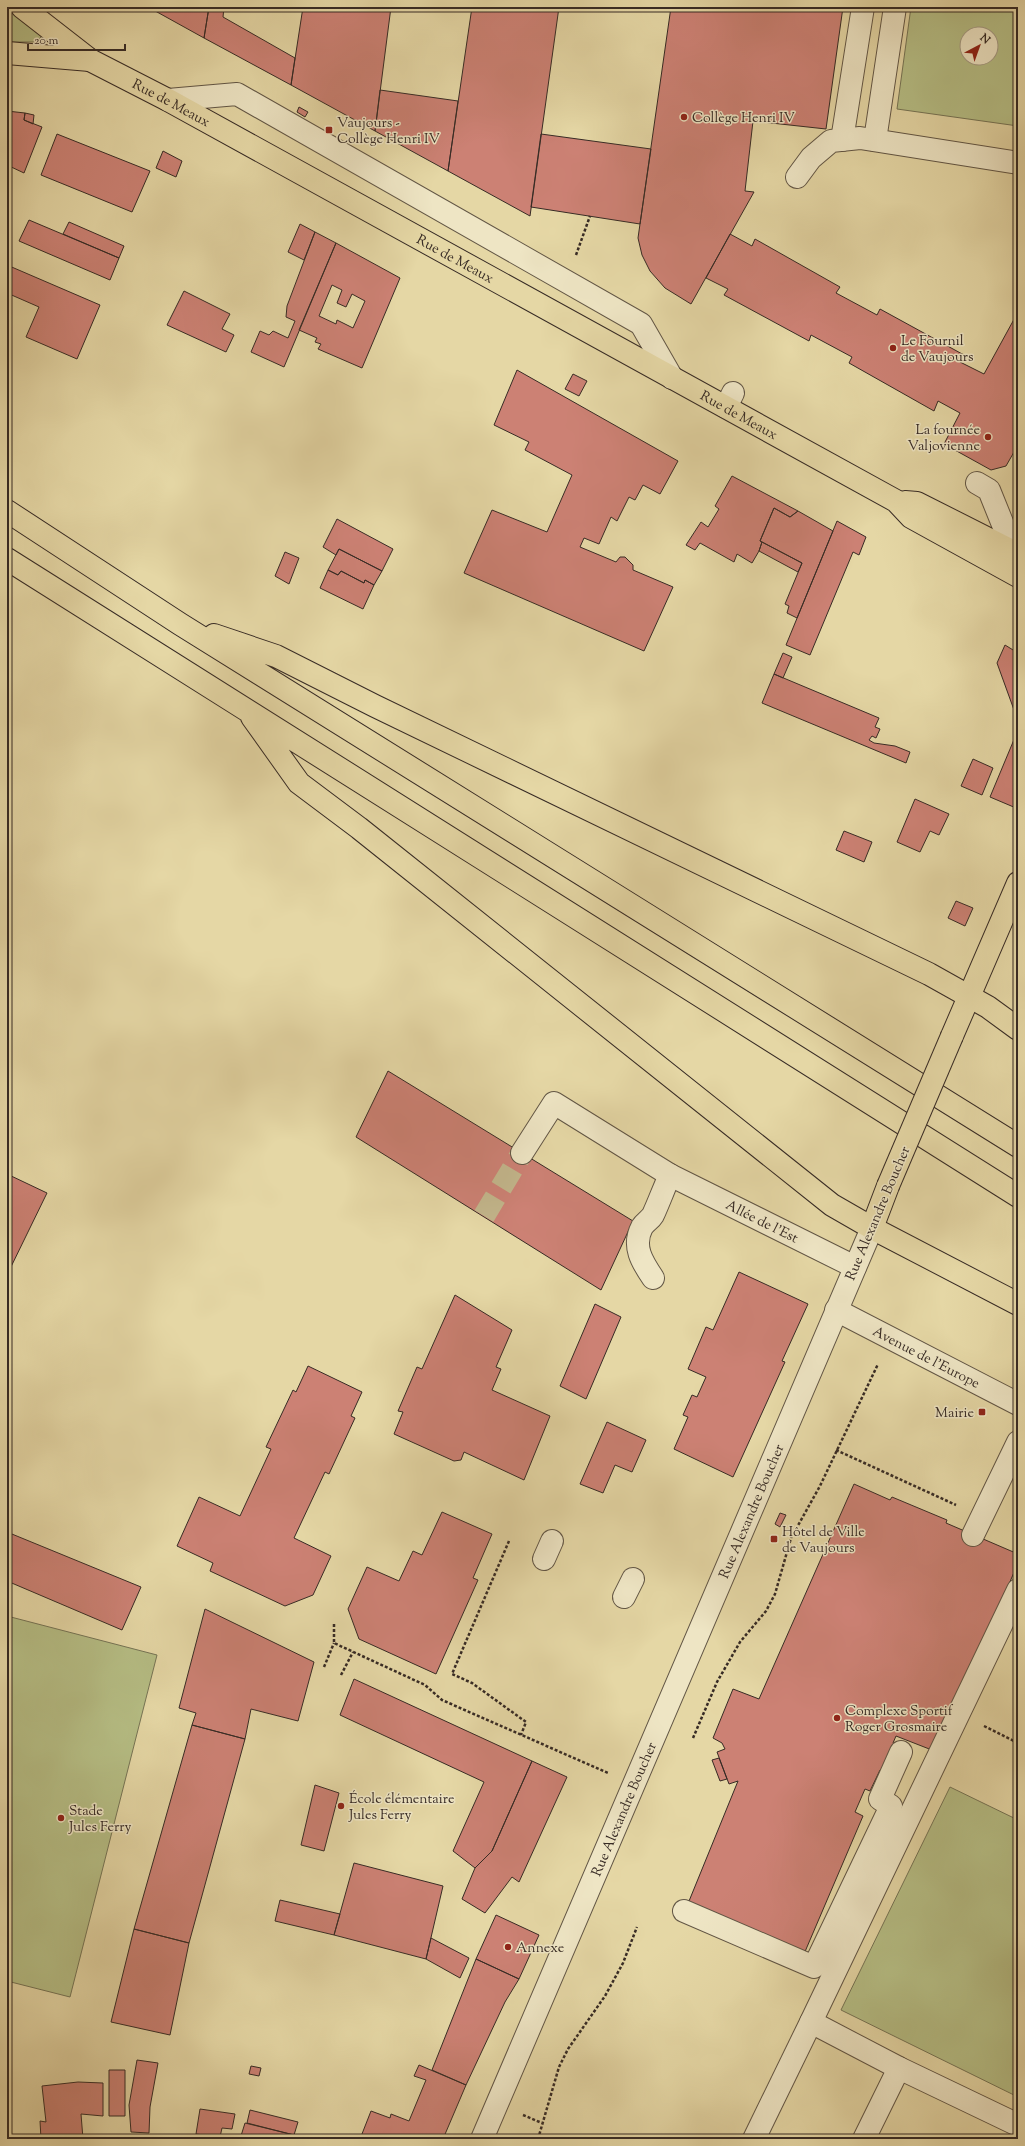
<svg xmlns="http://www.w3.org/2000/svg" width="1025" height="2146" font-family="'Sorts Mill Goudy',serif">
	<style>
		.green { fill: #b6be85; stroke: #767455; fill-rule: evenodd }
		.building { fill: #cc8174; stroke: #372b25; fill-rule: evenodd }
		.lines { fill: none; stroke-linecap: round; stroke-linejoin: round }
		.minor-tunnel { stroke: #c2b58b; stroke-width: 22; stroke-dasharray: 22 11; stroke-linecap: butt }
		.minor-casing { stroke: #625645; stroke-width: 24 }
		.major-casing { stroke: #372b25; stroke-width: 24 }
		.highway-casing { stroke: #372b25; stroke-width: 24 }
		.path { stroke: #372b25; stroke-width: 2.5; stroke-dasharray: 3 2; stroke-linecap: butt }
		.minor { stroke: #eee5c4; stroke-width: 22 }
		.major { stroke: #e5d7a5; stroke-width: 22 }
		.highway { stroke: #e5d7a5; stroke-width: 22 }
		.major-bridge-casing { stroke: #372b25; stroke-width: 24; stroke-linecap: butt }
		.major-bridge { stroke: #e5d7a5; stroke-width: 22 }
		.poi-dot { fill: #8f2418; stroke: #eee5c4; stroke-width: 1.5 }
		.labels { text-anchor: middle; stroke-width: 3; stroke-linejoin: round; paint-order: stroke }
		.street-label { font-size: 14px; fill: #372b25; stroke: #eee5c4 }
		.poi-label { font-size: 14px; fill: #372b25; stroke: #eee5c4; text-anchor: start }
	</style>
	<rect width="100%" height="100%" fill="#e5d7a5"/>
	<filter id="stains"><feTurbulence type="fractalNoise" baseFrequency=".005" numOctaves="4"/><feColorMatrix values="0 0 0 0 .2 0 0 0 0 .09 0 0 0 0 .02 0 0 0 .5 -.17"/></filter>
	<radialGradient id="worn" r=".72"><stop offset=".6" stop-color="#630" stop-opacity="0"/><stop offset="1" stop-color="#630" stop-opacity=".3"/></radialGradient>
	<path class="green" d="M7 7 40 30 42 36 36 42H7Z
		M911 7H1018V126L897 109ZM967 34H991V58H967Z
		M7 1616 157 1655 70 1997 7 1981Z
		M950 1787 1018 1820V2097L841 2010Z"/>
	<path class="building" d="M148 7H209L204 38Z
		M209 7H224L223 17 295 58 291 85 204 38Z
		M303 7H391L375 131 291 85Z
		M472 7H559L530 216 448 171Z
		M671 7H843L826 129 753 121 745 191 754 192 691 304 665 288 650 271 642 255 638 238Z
		M380 90 458 101 448 171 375 131Z
		M299 107 308 112 305 117 297 112Z
		M7 111 25 113 24 120 42 127 24 173 7 165Z
		M25 113 34 115 33 124 24 120Z
		M57 134 150 171 132 212 41 175Z
		M541 134 651 149 640 224 531 207Z
		M163 151 182 161 176 177 156 168Z
		M29 220 119 258 110 280 19 241Z
		M69 222 124 246 119 258 63 234Z
		M300 224 315 232 304 260 288 252Z
		M315 232 336 243 284 367 251 352 260 331 269 335 273 331 288 338 295 321 286 317 287 306Z
		M730 234 752 246 755 239 840 287 836 293 877 315 880 309 964 355 960 362 984 374 1018 312V445L1006 466 991 470 944 444 960 413 938 401 934 411 849 363 852 357 811 335 809 341 724 295 728 289 706 278Z
		M336 243 400 278 362 368 318 349 321 344 315 342 317 338 299 330ZM332 285 342 290 337 303 346 307 352 294 365 301 353 328 337 320 336 324 319 316Z
		M7 265 100 305 77 359 26 337 39 307 7 293Z
		M184 291 230 314 222 329 234 335 226 352 167 325Z
		M517 370 678 461 660 494 643 485 635 500 629 497 617 521 611 517 599 544 584 538 580 547 616 562 620 557H625L633 565V570L673 587 644 651 464 573 492 510 547 532 572 475 525 450 529 442 494 425Z
		M573 374 587 381 579 396 565 389Z
		M732 476 798 511 790 517 774 508 760 541 762 542 759 551 752 563 737 554 734 562 700 543 695 550 686 545 701 522 708 527 719 509 715 506Z
		M774 508 790 517 798 511 833 531 797 618 787 613 789 606 785 604 802 563 760 541Z
		M337 519 393 549 382 571 339 549 336 555 323 547Z
		M837 521 866 537 859 555 853 552 810 655 786 645Z
		M762 542 802 563 798 572 759 551Z
		M339 549 382 571 374 585 365 580 364 583 341 571 338 575 328 570Z
		M285 552 299 558 289 584 275 576Z
		M328 570 338 575 341 571 364 583 365 580 374 585 363 609 320 588Z
		M1005 645 1018 653V721L997 663Z
		M783 653 792 657 783 678 774 674Z
		M774 674 879 718 875 727 880 729 876 738 872 736 869 740 874 743 895 746 910 752 906 763 762 703Z
		M1018 730V802L1016 808 990 797Z
		M973 759 993 768 982 795 961 786Z
		M915 799 949 814 939 835 930 831 920 852 897 842Z
		M844 831 872 842 864 862 836 850Z
		M956 901 973 908 965 926 948 918Z
		M388 1071 633 1221 601 1290 356 1137Z
		M7 1174 47 1193 7 1275Z
		M739 1272 808 1304 782 1361 785 1362 733 1477 674 1449 688 1417 683 1415 692 1395 697 1397 706 1377 688 1369 706 1327 713 1330Z
		M455 1295 512 1330 496 1367 501 1369 492 1390 550 1416 524 1480 464 1452 461 1460 454 1461 394 1434 403 1412 398 1411 417 1367 422 1369Z
		M595 1304 621 1317 586 1399 560 1386Z
		M308 1366 362 1392 351 1416 355 1418 329 1474 325 1472 294 1538 331 1556 313 1595 285 1606 210 1571 213 1563 177 1546 199 1497 240 1516 271 1449 266 1447 293 1390 296 1392Z
		M607 1422 646 1440 632 1472 615 1465 603 1493 580 1484Z
		M854 1484 890 1500 892 1497 947 1520 946 1523 1018 1554V1563L937 1752 896 1736 893 1743 896 1744 883 1771 880 1770 870 1791 865 1789 855 1812 863 1816 804 1954 687 1906 738 1781 729 1784 717 1752 725 1749 722 1743 713 1738 733 1689 759 1699Z
		M442 1512 492 1534 473 1578 478 1580 436 1674 359 1639 348 1609 367 1567 399 1581 413 1551 422 1555Z
		M780 1513 786 1515 780 1527 775 1524Z
		M7 1532 141 1587 122 1630 7 1581Z
		M205 1609 314 1662 298 1721 251 1709 245 1739 192 1725 196 1713 179 1708Z
		M354 1679 532 1761 492 1851 475 1868 453 1851 484 1782 340 1715Z
		M192 1725 245 1739 189 1943 134 1929Z
		M719 1758 727 1779 720 1781 712 1760Z
		M532 1761 567 1777 519 1882 512 1877 485 1913 462 1899 475 1868 492 1851Z
		M315 1785 339 1793 324 1851 301 1845Z
		M354 1863 443 1886 426 1959 334 1935Z
		M280 1900 340 1914 334 1935 275 1921Z
		M496 1915 539 1935 519 1979 476 1959Z
		M134 1929 189 1943 170 2035 111 2022Z
		M431 1938 469 1958 460 1978 426 1959Z
		M476 1959 519 1979 505 2002 466 2085 432 2070Z
		M137 2060 158 2063 150 2107 149 2133 131 2132 129 2105Z
		M419 2065 466 2085 443 2139H360L371 2111 390 2118 391 2114 409 2121 426 2080 414 2076Z
		M251 2066 261 2068 259 2076 249 2074Z
		M109 2070H125V2116H109Z
		M78 2082 103 2083V2116L81 2114 83 2139H41L40 2121 46 2122 42 2086Z
		M200 2109 235 2114 232 2129 222 2128 220 2137 196 2134Z
		M250 2110 298 2122 294 2135 247 2123Z
		M245 2123 294 2135 293 2139H240Z"/>
	<g class="lines">
		<path class="minor-tunnel" d="M484 1216 522 1153"/>
		<g class="minor-casing">
			<g id="minor">
				<path d="M168 100 237 94 641 324 672 378"/>
				<path d="M842 140 863 7"/>
				<path d="M875 140 895 7"/>
				<path d="M797 177 811 158 831 141 860 138 1018 163"/>
				<path d="M726 407 733 393"/>
				<path d="M977 483 989 490 1014 552"/>
				<path id="s1" d="M522 1153 554 1103 670 1175 855 1267"/>
				<path d="M653 1278C642 1262 632 1246 642 1227 645 1222 650 1220 653 1215 659 1202 664 1188 670 1175"/>
				<path id="s2" d="M836 1310 1018 1404"/>
				<path d="M973 1535 1018 1442"/>
				<path d="M544 1559 552 1541"/>
				<path d="M1018 1590 811 2022 899 2068 1018 2125"/>
				<path d="M624 1597 633 1579"/>
				<path d="M684 1911 814 1967 891 1806 880 1799 901 1752"/>
				<path id="s3" d="M482 2139 872 1228"/>
				<path d="M754 2139 811 2022"/>
				<path d="M864 2139 899 2068"/>
			</g>
		</g>
		<g class="major-casing">
			<g id="major">
				<path id="s4" d="M22 7 90 60 168 100 896 501 911 517 1018 576"/>
				<path d="M7 53 90 60"/>
				<path d="M905 502 917 503 1018 554"/>
				<path d="M952 1036 1018 883"/>
				<path d="M872 1228 888 1186"/>
			</g>
		</g>
		<g class="highway-casing">
			<path id="highway" d="M7 511 180 624 1018 1146
				M7 559 1018 1196
				M214 635 276 656 375 706 929 974 988 1007 1018 1029
				M252 717 299 783 359 828 832 1205 872 1228 1018 1304"/>
		</g>
		<path class="path" d="M576 255 590 216
			M836 1450 956 1505
			M509 1541 452 1674 472 1683 526 1722 521 1735
			M334 1624V1643L425 1685 442 1700 608 1773
			M324 1667 334 1643
			M341 1675 353 1652
			M984 1726 1018 1743
			M693 1738 717 1682 740 1642 766 1611 775 1594 791 1538 820 1486 878 1364
			M523 2115 542 2123
			M538 2139 559 2067 568 2049 605 1996 623 1963 637 1927"/>
		<use href="#minor" class="minor"/>
		<use href="#major" class="major"/>
		<use href="#highway" class="highway"/>
		<g class="major-bridge-casing">
			<path id="major-bridge" d="M888 1186 952 1036"/>
		</g>
		<use href="#major-bridge" class="major-bridge"/>
	</g>
	<g class="poi-dot">
		<circle cx="684" cy="117" r="4"/>
		<rect x="325" y="126" width="8" height="8" rx="2"/>
		<circle cx="893" cy="348" r="4"/>
		<circle cx="988" cy="437" r="4"/>
		<rect x="978" y="1408" width="8" height="8" rx="2"/>
		<rect x="770" y="1535" width="8" height="8" rx="2"/>
		<circle cx="837" cy="1718" r="4"/>
		<circle cx="341" cy="1806" r="4"/>
		<circle cx="61" cy="1818" r="4"/>
		<circle cx="508" cy="1947" r="4"/>
	</g>
	<g class="labels">
		<g class="street-label">
			<text dy="5" stroke="none"><textPath href="#s4" startOffset="178">Rue de Meaux</textPath></text>
			<text dy="5" stroke="none"><textPath href="#s4" startOffset="502">Rue de Meaux</textPath></text>
			<text dy="5" stroke="none"><textPath href="#s4" startOffset="826">Rue de Meaux</textPath></text>
			<text transform="translate(877 1213) rotate(-67)" y="5">Rue Alexandre Boucher</text>
			<text dy="5" stroke="none"><textPath href="#s1" startOffset="299">Allée de l'Est</textPath></text>
			<text dy="5" stroke="none"><textPath href="#s2" startOffset="102">Avenue de l'Europe</textPath></text>
			<text dy="5" stroke="none"><textPath href="#s3" startOffset="683">Rue Alexandre Boucher</textPath></text>
			<text dy="5" stroke="none"><textPath href="#s3" startOffset="359">Rue Alexandre Boucher</textPath></text>
		</g>
		<g class="poi-label">
			<text x="692" y="122">Collège Henri IV</text>
			<text x="337" y="127">Vaujours -<tspan x="337" dy="16">Collège Henri IV</tspan></text>
			<text x="901" y="345">Le Fournil<tspan x="901" dy="16">de Vaujours</tspan></text>
			<text x="980" y="434" text-anchor="end">La fournée<tspan x="980" dy="16">Valjovienne</tspan></text>
			<text x="974" y="1417" text-anchor="end">Mairie</text>
			<text x="782" y="1536">Hôtel de Ville<tspan x="782" dy="16">de Vaujours</tspan></text>
			<text x="845" y="1715">Complexe Sportif<tspan x="845" dy="16">Roger Grosmaire</tspan></text>
			<text x="349" y="1803">École élémentaire<tspan x="349" dy="16">Jules Ferry</tspan></text>
			<text x="69" y="1815">Stade<tspan x="69" dy="16">Jules Ferry</tspan></text>
			<text x="516" y="1952">Annexe</text>
		</g>
	</g>
	<rect width="1025" height="2146" fill="none" stroke="#e5d7a5" stroke-width="24"/>
	<rect x="8" y="8" width="1009" height="2130" fill="none" stroke="#372b25" stroke-width="2"/>
	<rect x="12" y="12" width="1001" height="2122" fill="none" stroke="#372b25"/>
	<g transform="translate(979 46) rotate(41)"><circle r="19" fill="#eee5c4" stroke="#a59b84"/>
	<path d="M0-3L7 15L0 10L-7 15Z" fill="#8f2418"/>
	<text y="-6" font-size="11" font-weight="bold" text-anchor="middle" fill="#372b25">N</text>
	</g>
	<path d="M28 44v6h97v-6" fill="none" stroke="#372b25" stroke-width="2"/>
	<text x="34" y="44" font-size="12" fill="#372b25" stroke="#eee5c4" stroke-width="3" paint-order="stroke">20 m</text>
	<rect width="100%" height="100%" filter="url(#stains)"/>
	<rect width="100%" height="100%" fill="url(#worn)"/>
</svg>
